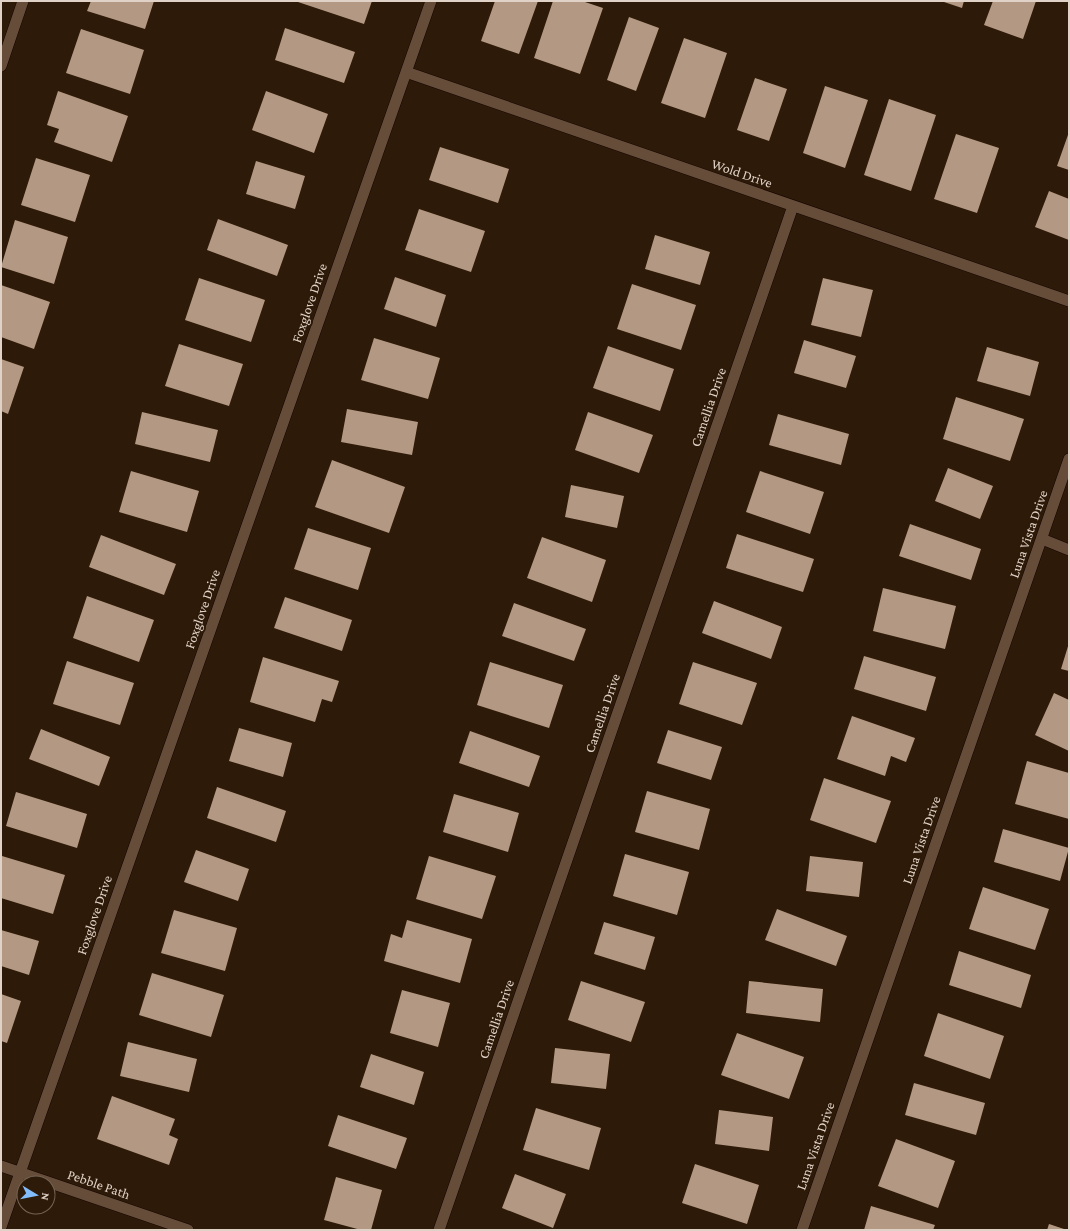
<svg xmlns="http://www.w3.org/2000/svg" width="1070" height="1231" font-family="'Crimson Pro',serif">
	<style>
		.building { fill: #b39883 }
		.lines { fill: none; stroke-linecap: round; stroke-linejoin: round }
		.minor-casing { stroke: #150400; stroke-width: 12 }
		.minor { stroke: #654d3a; stroke-width: 11 }
		.labels { text-anchor: middle; stroke-width: 4; stroke-linejoin: round; paint-order: stroke }
		.street-label { font-size: 14px; fill: #e0d2c7; stroke: #2e1a08 }
	</style>
	<rect width="100%" height="100%" fill="#2e1a08"/>
	<path class="building" d="M91 1H154L145 29 87 11Z
		M295 1H372L364 24Z
		M495 1H538L519 54 481 41Z
		M553 1H582L603 8 580 74 534 58Z
		M941 1H964L962 8Z
		M993 1H1036L1023 39 984 25Z
		M629 17 659 28 636 91 607 80Z
		M285 28 355 52 344 83 275 60Z
		M81 29 144 50 130 94 66 73Z
		M684 38 727 53 705 118 661 103Z
		M755 78 787 89 769 141 737 130Z
		M825 86 868 100 845 168 803 153Z
		M58 91 128 116 112 162 54 142 59 129 47 125Z
		M266 91 328 114 314 153 252 130Z
		M889 99 936 115 911 191 864 175Z
		M1069 132V170L1057 166Z
		M956 134 999 148 977 213 934 199Z
		M440 147 509 169 498 203 429 180Z
		M36 158 90 175 75 222 21 205Z
		M256 161 305 176 295 209 246 194Z
		M1049 191 1069 199V240L1035 227Z
		M419 209 485 231 471 272 405 250Z
		M218 219 288 245 277 276 207 250Z
		M15 220 68 237 54 284 1 267Z
		M655 235 710 252 700 285 645 269Z
		M395 277 446 295 436 327 384 309Z
		M199 278 265 300 251 342 185 320Z
		M823 278 873 290 861 337 811 325Z
		M632 284 696 305 681 350 617 329Z
		M1 285 50 302 34 349 1 337Z
		M374 338 440 358 428 399 361 380Z
		M804 340 856 356 846 388 794 373Z
		M179 344 243 364 229 406 165 386Z
		M608 346 674 369 660 411 593 388Z
		M987 347 1039 362 1030 396 977 381Z
		M1 359 24 367 8 414 1 411Z
		M956 397 1024 419 1010 461 943 439Z
		M347 409 418 422 412 455 341 442Z
		M142 412 218 430 210 462 135 444Z
		M588 412 653 435 639 473 575 450Z
		M778 414 849 434 841 465 769 445Z
		M332 460 405 487 389 533 315 507Z
		M948 468 993 486 980 519 935 501Z
		M131 471 199 491 187 532 119 512Z
		M760 471 824 492 810 534 746 512Z
		M571 485 624 496 617 528 565 517Z
		M910 524 981 549 971 580 899 556Z
		M308 528 371 548 358 590 294 569Z
		M737 534 814 559 803 592 726 568Z
		M101 535 176 564 164 595 89 567Z
		M542 537 606 560 592 602 527 578Z
		M883 588 956 606 945 649 873 631Z
		M87 596 154 620 139 662 73 638Z
		M285 597 352 620 342 651 274 628Z
		M714 601 782 627 771 659 702 633Z
		M514 603 586 629 574 661 502 636Z
		M1069 643V671L1061 669Z
		M864 656 936 677 926 711 854 689Z
		M263 657 339 681 332 702 322 699 315 722 250 702Z
		M67 661 134 683 120 725 53 704Z
		M490 662 563 685 549 728 477 705Z
		M693 662 757 683 742 725 679 704Z
		M1054 693 1069 700V751L1035 735Z
		M852 716 915 738 906 762 891 756 885 776 837 759Z
		M239 728 292 743 283 777 229 761Z
		M41 729 110 757 99 786 29 759Z
		M668 730 722 747 711 780 657 763Z
		M470 731 540 756 529 787 459 763Z
		M1027 761 1069 773V819L1015 804Z
		M824 778 891 801 876 843 810 820Z
		M217 787 286 811 276 842 207 818Z
		M647 791 710 809 699 850 635 832Z
		M16 792 87 814 77 848 6 826Z
		M454 794 519 813 508 852 443 832Z
		M1003 829 1069 848 1060 881 994 862Z
		M196 850 249 869 238 901 184 882Z
		M625 854 689 872 677 915 613 896Z
		M2 856 65 875 53 914 1 898V860Z
		M429 856 496 876 482 919 416 899Z
		M810 856 863 862 859 897 806 891Z
		M983 887 1049 909 1035 950 969 929Z
		M777 909 847 936 836 966 765 940Z
		M174 910 237 928 225 971 161 953Z
		M407 920 472 939 460 983 384 961 391 934 402 938Z
		M604 922 655 937 645 970 594 954Z
		M1 930 39 941 29 975 1 966Z
		M959 951 1031 975 1021 1008 949 985Z
		M152 973 224 995 211 1037 139 1015Z
		M581 981 645 1002 631 1042 568 1020Z
		M749 981 823 989 820 1022 746 1013Z
		M402 990 450 1003 438 1047 390 1033Z
		M1 994 21 1001 7 1043 1 1041Z
		M938 1013 1004 1036 990 1079 924 1056Z
		M737 1033 804 1057 789 1099 721 1075Z
		M128 1042 197 1059 189 1092 120 1076Z
		M555 1048 610 1054 606 1089 551 1083Z
		M371 1054 424 1072 414 1105 360 1087Z
		M914 1083 985 1103 976 1135 905 1115Z
		M112 1096 175 1119 169 1135 178 1139 169 1165 97 1139Z
		M536 1108 601 1128 589 1170 523 1150Z
		M719 1110 773 1117 769 1151 715 1144Z
		M338 1115 407 1138 396 1169 328 1146Z
		M896 1139 955 1161 938 1208 878 1186Z
		M695 1164 759 1185 747 1224 682 1203Z
		M515 1174 566 1194 553 1228 502 1208Z
		M336 1177 382 1190 371 1230H361L324 1220Z
		M871 1206 935 1225 933 1230H864Z
		M1049 1224 1067 1230H1047Z"/>
	<g class="lines">
		<g class="minor-casing">
			<path id="minor" d="M1 66 23 1
				M406 72 1069 301
				M1042 539 1069 550
				M1 1166 188 1230
				M1 1227 431 1
				M439 1230 793 206
				M802 1230 1069 459"/>
		</g>
		<use href="#minor" class="minor"/>
	</g>
	<g class="labels">
		<g class="street-label">
			<text transform="translate(742 173) rotate(19)" y="5">Wold Drive</text>
			<text transform="translate(309 303) rotate(-71)" y="5">Foxglove Drive</text>
			<text transform="translate(708 407) rotate(-71)" y="5">Camellia Drive</text>
			<text transform="translate(1028 534) rotate(-71)" y="5">Luna Vista Drive</text>
			<text transform="translate(202 609) rotate(-71)" y="5">Foxglove Drive</text>
			<text transform="translate(602 713) rotate(-71)" y="5">Camellia Drive</text>
			<text transform="translate(921 840) rotate(-71)" y="5">Luna Vista Drive</text>
			<text transform="translate(94 915) rotate(-71)" y="5">Foxglove Drive</text>
			<text transform="translate(496 1019) rotate(-71)" y="5">Camellia Drive</text>
			<text transform="translate(815 1146) rotate(-71)" y="5">Luna Vista Drive</text>
			<text transform="translate(99 1184) rotate(19)" y="5">Pebble Path</text>
		</g>
	</g>
	<rect width="1070" height="1231" fill="none" stroke="#e0d2c7" stroke-width="4"/>
	<g transform="translate(36 1195) rotate(100)"><circle r="19" fill="#2e1a08" stroke="#756454"/>
	<path d="M0-3L7 15L0 10L-7 15Z" fill="#82bcfa"/>
	<text y="-6" font-size="11" font-weight="bold" text-anchor="middle" fill="#e0d2c7">N</text>
	</g>
</svg>
